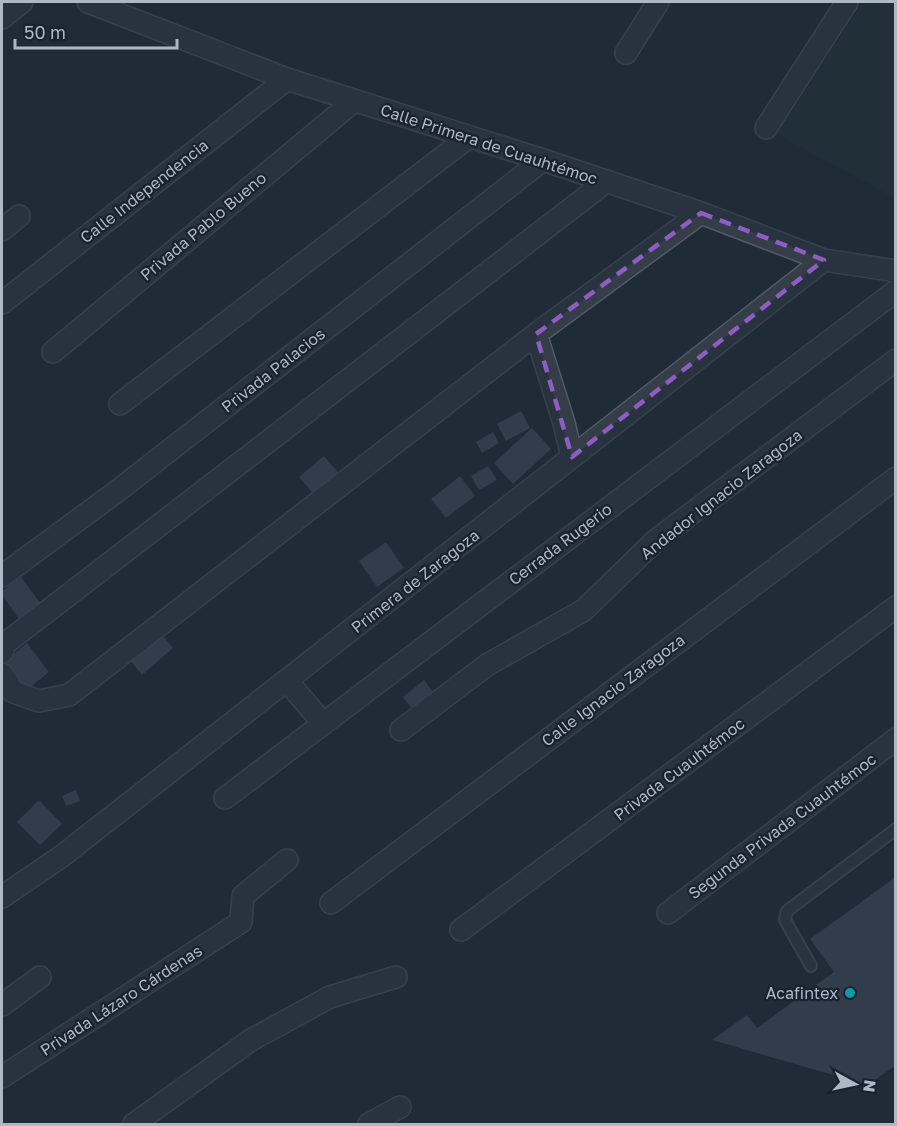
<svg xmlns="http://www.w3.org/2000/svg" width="897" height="1126" font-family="'Golos Text',sans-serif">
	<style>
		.green { fill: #223739 }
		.building { fill: #465262 }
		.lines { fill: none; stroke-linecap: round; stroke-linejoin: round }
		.service-casing { stroke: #515a66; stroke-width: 14 }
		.minor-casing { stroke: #515a66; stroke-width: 24 }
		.service { stroke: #343d48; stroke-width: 10 }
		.minor { stroke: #343d48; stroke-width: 21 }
		.marked { fill: none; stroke: #8d5dc1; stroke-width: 4.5; stroke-dasharray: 12 8; stroke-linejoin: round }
		.culture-dot { fill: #0f9aa8; stroke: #19222d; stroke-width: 2 }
		.labels { text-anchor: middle; stroke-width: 4.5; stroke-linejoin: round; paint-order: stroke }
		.street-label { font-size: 16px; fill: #aeb7c5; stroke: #19222d }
		.poi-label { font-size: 16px; fill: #aeb7c5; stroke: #19222d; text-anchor: end }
	</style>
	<rect width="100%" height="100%" fill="#202b38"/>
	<path class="green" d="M863 2H895V198L777 134Z"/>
	<path class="building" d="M521 411 530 428 506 441 497 424Z
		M532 428 551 449 513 484 494 463Z
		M493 432 499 443 482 453 476 442Z
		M324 456 341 476 316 497 299 477Z
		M488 466 497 480 479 490 471 476Z
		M460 476 475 496 446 518 431 499Z
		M386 542 404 568 377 587 359 561Z
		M21 577 41 604 20 620 2 595V591Z
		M159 631 173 648 142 675 129 659Z
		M27 643 49 672 24 692 2 664Z
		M424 680 437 697 416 713 403 697Z
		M76 790 80 801 66 806 62 796Z
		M39 800 62 824 40 845 17 822Z
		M896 877V1065L868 1085 712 1040 747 1015 757 1028 834 972 810 939Z"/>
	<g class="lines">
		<g class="service-casing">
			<path id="service" d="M811 966 785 920 787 911 896 829"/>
		</g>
		<g class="minor-casing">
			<path id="minor" d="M88 2 287 79 543 160 701 213 824 260 896 271
				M2 18 22 2
				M626 53 658 2
				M766 128 847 2
				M2 230 19 216
				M2 303 287 79
				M536 334 564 423 572 457
				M53 352 354 101
				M120 404 469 137
				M2 576 116 492 543 160
				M2 652 6 643 607 181
				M2 674 13 692 39 701 69 695 536 334 701 213
				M287 681 323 723
				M401 730 487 665 584 610 656 540 896 360
				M225 798 896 291
				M2 897 62 856 824 260
				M331 903 896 478
				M668 913 896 739
				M461 930 896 607
				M2 1005 40 977
				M2 1077 241 922 243 896 287 860
				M134 1124 251 1040 330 997 396 977
				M369 1124 400 1107"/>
		</g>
		<use href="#service" class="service"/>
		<use href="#minor" class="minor"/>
	</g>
	<path d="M0 0H897V1126H0ZM701 213 824 260 572 457 536 334Z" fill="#202b38" fill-opacity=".55" fill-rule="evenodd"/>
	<path class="marked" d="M701 213 824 260 572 457 536 334Z"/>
	<circle class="culture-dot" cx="850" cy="993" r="6"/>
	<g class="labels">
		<g class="street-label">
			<text transform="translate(489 144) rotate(18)" y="6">Calle Primera de Cuauhtémoc</text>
			<text transform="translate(144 191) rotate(-38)" y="6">Calle Independencia</text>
			<text transform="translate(203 226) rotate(-40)" y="6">Privada Pablo Bueno</text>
			<text transform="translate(273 370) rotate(-38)" y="6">Privada Palacios</text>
			<text transform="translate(721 494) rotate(-38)" y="6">Andador Ignacio Zaragoza</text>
			<text transform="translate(560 544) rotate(-37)" y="6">Cerrada Rugerio</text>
			<text transform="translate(415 581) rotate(-38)" y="6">Primera de Zaragoza</text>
			<text transform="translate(613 690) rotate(-37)" y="6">Calle Ignacio Zaragoza</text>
			<text transform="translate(679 769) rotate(-37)" y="6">Privada Cuauhtémoc</text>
			<text transform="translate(782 826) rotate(-37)" y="6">Segunda Privada Cuauhtémoc</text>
			<text transform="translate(121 1000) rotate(-33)" y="6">Privada Lázaro Cárdenas</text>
		</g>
		<g class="poi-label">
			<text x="838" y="999">Acafintex</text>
		</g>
	</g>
	<rect width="897" height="1126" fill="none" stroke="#aeb7c5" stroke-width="6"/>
	<g transform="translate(855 1084) rotate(98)" stroke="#19222d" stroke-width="4.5" paint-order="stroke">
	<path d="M0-4.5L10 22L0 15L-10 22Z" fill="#aeb7c5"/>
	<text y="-9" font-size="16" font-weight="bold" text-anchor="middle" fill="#aeb7c5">N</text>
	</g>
	<path d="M15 39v9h162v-9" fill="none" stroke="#aeb7c5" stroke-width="3"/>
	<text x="24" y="39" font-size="18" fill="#aeb7c5" stroke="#19222d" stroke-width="4.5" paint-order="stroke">50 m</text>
</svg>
